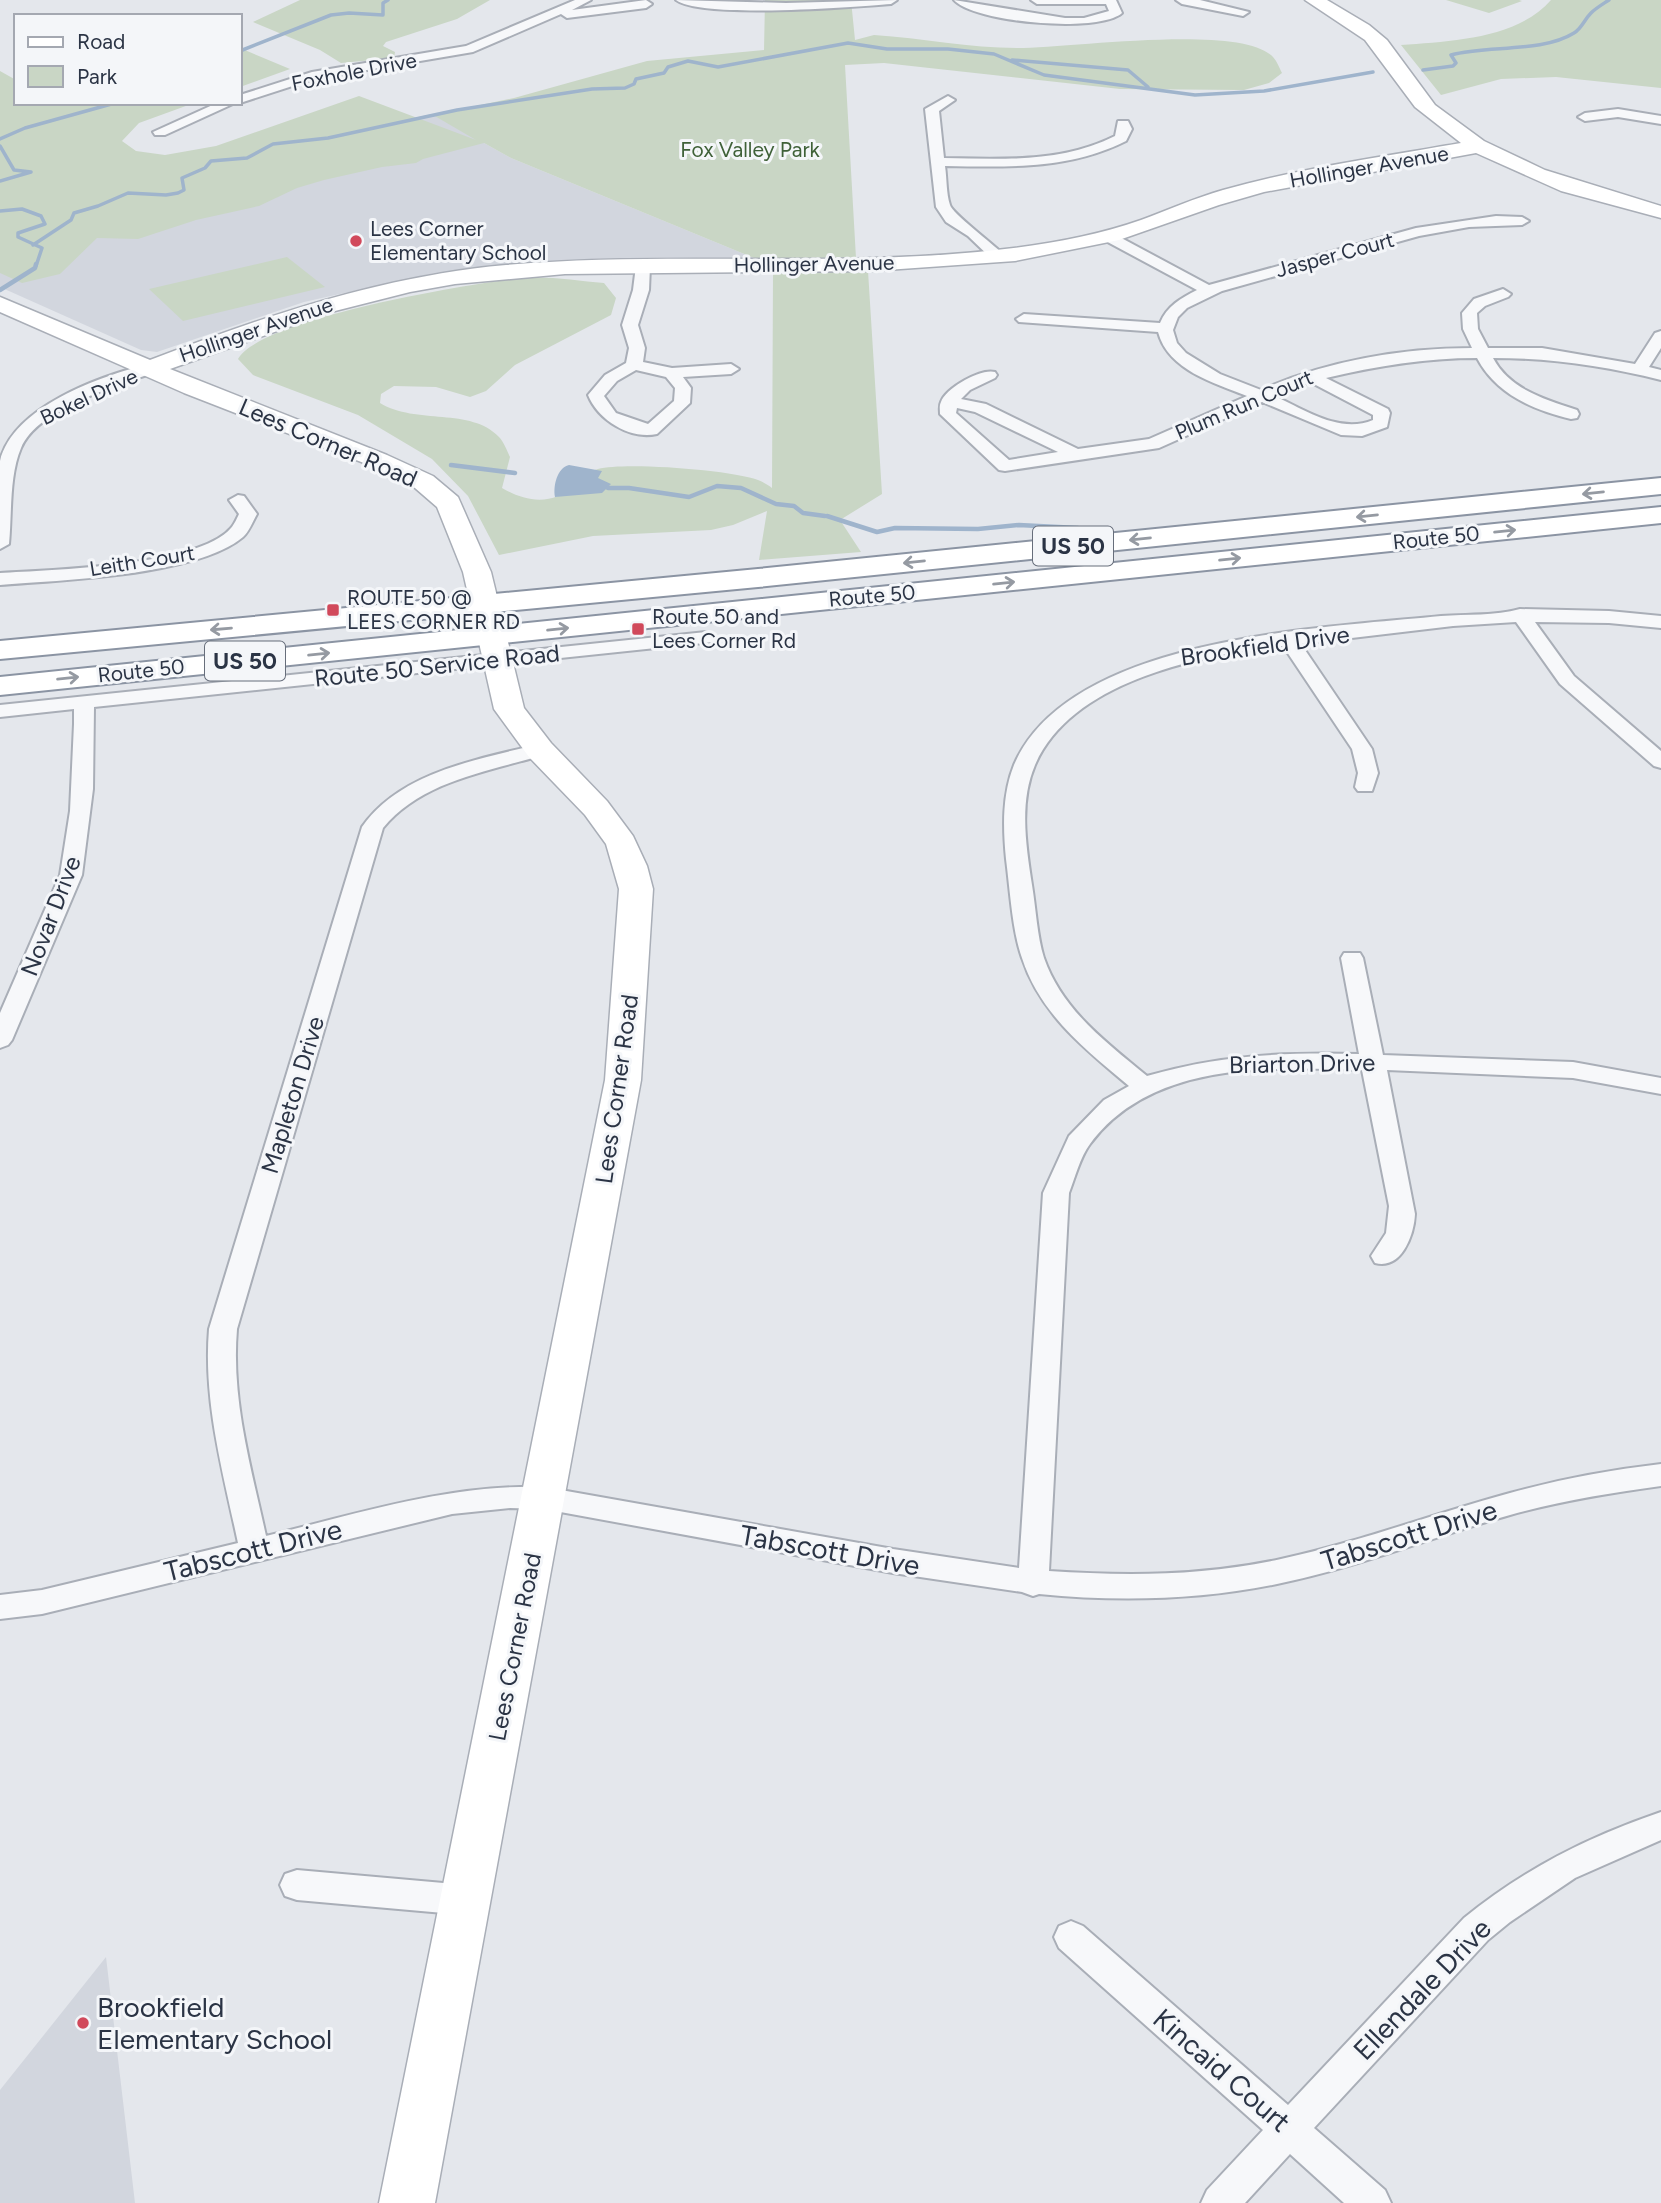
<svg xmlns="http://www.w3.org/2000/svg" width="1661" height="2203" font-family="Figtree,sans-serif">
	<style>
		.built { fill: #d2d6de }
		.green { fill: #c9d6c5 }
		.water { fill: #9fb4cc }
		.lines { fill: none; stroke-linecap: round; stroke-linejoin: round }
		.stream-far1 { stroke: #9fb4cc; stroke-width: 3.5 }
		.stream { stroke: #9fb4cc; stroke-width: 4.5 }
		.street-casing { stroke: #a9aeb7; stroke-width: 4 }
		.secondary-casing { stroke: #a9aeb7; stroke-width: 3 }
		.highway-casing { stroke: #8b94a3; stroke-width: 4 }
		.street { fill: #f7f8fa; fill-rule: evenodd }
		.secondary { fill: #fff; fill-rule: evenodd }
		.highway { fill: #fff; fill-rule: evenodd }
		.oneway { stroke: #959aa2 }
		.poi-dot { fill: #d1495b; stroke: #f4f6f9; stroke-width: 2.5 }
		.labels { text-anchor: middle; stroke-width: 6; stroke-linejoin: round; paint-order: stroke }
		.far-street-label { font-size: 21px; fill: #2b3445; stroke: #f4f6f9 }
		.far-park-label { font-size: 21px; fill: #3f6138; stroke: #f4f6f9 }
		.far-poi-label { font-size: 21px; fill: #2b3445; stroke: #f4f6f9; text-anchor: start }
		.shield { fill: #f4f6f9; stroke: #676e7b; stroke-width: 2 }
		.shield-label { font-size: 23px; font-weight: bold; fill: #2b3445 }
		.street-label { font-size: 24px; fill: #2b3445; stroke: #f4f6f9 }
		.near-street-label { font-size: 28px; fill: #2b3445; stroke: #f4f6f9 }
		.near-poi-label { font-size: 28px; fill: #2b3445; stroke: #f4f6f9; text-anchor: start }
	</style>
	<rect width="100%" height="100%" fill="#e4e7ec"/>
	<path class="built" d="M432 114 511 158 754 258 569 261 434 273 304 302 157 352 141 350 0 287V223L349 132Z
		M106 1957 135 2203H0V2090Z"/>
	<path class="green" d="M300 0H490L457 19 386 42 383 46 395 52 394 58 341 63 320 50 253 22Z
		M765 0H851L855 40 874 35C922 38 970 48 1017 48 1069 48 1235 24 1271 55 1276 59 1279 67 1282 73L1269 83 1244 90 1120 89 884 63 845 65 856 258H754L511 158 484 143 423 159 416 163 382 167 324 180 297 188 259 206 196 220 138 239 97 238 60 274 22 283 0 273V71L16 80V103H194L139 123 122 141 136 151 165 155 216 146 359 96 476 140 433 115 514 98 647 61 764 50Z
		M1446 0H1519L1522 1 1489 13Z
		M1551 0H1661V88L1556 77 1501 79 1441 95 1401 45C1451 41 1517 39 1551 0Z
		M240 48 290 69 240 87Z
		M287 257 325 287 183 321 149 289Z
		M868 271 882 494 840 520 861 552 759 560 767 511 733 525 711 530 593 536 499 555 468 496 432 459 358 415 253 375 238 359C261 318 472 283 523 278 549 276 578 281 604 283L616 298 611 315 515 365 486 391 470 397 436 387 394 386 381 394 380 403C416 425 471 407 499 437 504 442 507 451 510 457L502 488C519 498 539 504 558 496 573 488 580 474 598 469 626 462 730 470 758 480 763 482 768 485 772 488L773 273Z"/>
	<path class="water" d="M569 465 602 471 598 478 611 484 602 493 555 497C553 486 557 468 569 465Z"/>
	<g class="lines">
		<path class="stream-far1" d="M240 51 331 15 349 13 383 15V3L388 0
			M1012 60 1128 70 1148 87
			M1423 70 1453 66 1456 63 1451 55C1487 45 1542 53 1574 33 1582 28 1584 20 1591 13 1596 8 1603 4 1609 0
			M0 139 25 128 115 103
			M0 146 14 170 31 172 0 181
			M0 211 22 209 41 216 45 224 18 233V237L42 248 36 266
			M33 245 71 220 74 213 98 206 128 193 166 195 178 193 184 190 182 178 205 168 211 161 247 158 273 144 328 138 457 110 592 89 625 88 634 84 636 79 664 73 668 67 688 61 718 67 848 43 887 49H948L994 54 1044 75 1195 95 1264 91 1373 72"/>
		<path class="stream" d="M0 290 35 268 36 264
			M451 465 515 473
			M608 488H629L689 497 717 486 741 488 776 504 794 506 803 513 825 516
			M827 516 877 532 895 528 978 529 1019 525 1078 528"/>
		<g class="street-casing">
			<path id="street" d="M575 0H591L572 10 646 0 652 4 646 8 567 18 561 14 473 52 314 79 240 103V95L312 72 466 46Z
				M676 0 786 3 897 0 891 4C854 7 701 19 676 0Z
				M954 0 1065 18H1084L1109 11 1106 4H1037L1031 0H1116L1122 13C1098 34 973 22 954 0Z
				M1176 0H1200L1249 12 1243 16 1182 4Z
				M948 96 955 100 939 111 944 158C1003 159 1061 163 1115 136L1118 121H1128L1132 129 1126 141C1068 170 1008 167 945 166 947 179 946 193 950 205 952 213 993 244 1003 254L1005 257 998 261 993 260 968 236 946 222 936 207 925 109Z
				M217 103H235L165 135H155L153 132Z
				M1618 109 1661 116V124L1618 117 1585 121 1578 117 1585 113Z
				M1496 216 1522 217 1529 221 1522 225 1469 227 1419 236 1222 291 1187 308 1178 317 1173 330 1177 343 1186 353 1220 374 1261 390C1326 361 1401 348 1472 348L1463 329 1462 313 1474 299 1503 289 1511 294 1508 297 1485 306 1477 313 1478 329 1488 348H1542L1635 364 1655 333 1661 331V348L1649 367 1661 370V380C1605 366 1551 358 1493 358 1510 390 1545 399 1577 410L1579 414 1577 418 1571 419C1533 410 1496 394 1477 358 1425 358 1377 366 1326 378L1388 409 1390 413 1387 427 1362 436 1341 435 1262 402 1159 448 1005 471 999 470 940 414C940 410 939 406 941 402 946 388 981 368 995 372L997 375 995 378 970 390 961 399 986 404 1078 449 1149 439 1247 396C1214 383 1168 370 1158 332L1019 322 1016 319 1024 314 1160 323C1167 306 1181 298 1197 290L1102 239 1100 236 1102 233H1112L1209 285 1416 228ZM1310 382 1373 415V420C1340 434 1305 410 1275 396ZM957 408 975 412 1058 452 1009 460 956 413Z
				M643 262 650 266 649 290 638 325 645 348 643 362 672 368 731 364 739 369 731 374 683 377 691 388 690 403 657 434C630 440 598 420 588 395L605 375 626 363 629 348 622 325 633 290 636 266ZM636 370 666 377 675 388 674 401 648 424 616 413 604 396 617 381Z
				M149 364 155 366 157 369 155 372C117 386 38 408 21 448 9 476 12 514 9 544L0 549V461C13 407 100 376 149 364Z
				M238 495 244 496 257 514C253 521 249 532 243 537 197 576 60 580 0 585V573C49 570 199 566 231 528 234 525 237 518 239 514L229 500Z
				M1520 609 1609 611 1661 616V628L1609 623 1535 622 1574 676 1661 751V768L1654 766 1560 684 1516 622 1453 626 1301 644 1372 749 1378 773 1372 791H1358L1355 787 1358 773 1352 749 1283 646C1202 655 1072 680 1035 765 1019 802 1026 846 1032 885 1036 909 1037 936 1044 958 1062 1010 1107 1043 1147 1076 1218 1055 1286 1052 1359 1054L1341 958 1344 953H1360L1363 958 1383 1055 1573 1062 1661 1078V1094L1573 1078 1387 1070 1415 1214C1414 1236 1401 1270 1375 1263L1371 1256 1386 1233 1389 1206 1362 1070C1270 1067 1152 1061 1090 1144 1080 1157 1075 1178 1069 1193L1049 1571C1127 1576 1204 1576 1281 1559 1359 1542 1433 1514 1510 1493 1560 1479 1610 1470 1661 1464V1486C1610 1493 1560 1501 1510 1515 1432 1537 1356 1568 1277 1584 1199 1600 1119 1602 1039 1594L1033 1596 1022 1592 893 1573 544 1509 510 1508 452 1514 42 1614 0 1619V1595L42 1590 238 1543C223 1472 203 1401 209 1329L362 827C400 772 479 759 540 744L547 746 550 750 547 754C491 771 422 780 383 828L237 1329C231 1400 251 1467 266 1536 357 1514 449 1484 544 1487L893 1549 1019 1568 1043 1193 1069 1136 1104 1100 1129 1086C1086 1050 1040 1014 1022 958 1012 930 1010 889 1006 859 1003 828 1002 795 1014 765 1069 637 1321 628 1441 616 1467 614 1495 616 1520 609Z
				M706 632 713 634 716 638 713 642 94 707 93 789 82 875 12 1040 8 1045 0 1048V1013L60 875 70 811 74 724V709L0 717V705Z
				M1661 1812V1840L1575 1878 1510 1922 1488 1940 1314 2128 1385 2190 1391 2203H1344L1290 2154 1245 2203H1201L1207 2190 1263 2130 1059 1948 1054 1937 1059 1926 1071 1921 1083 1926 1288 2105 1464 1918C1524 1869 1588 1837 1661 1812Z
				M297 1870 466 1885 478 1889 483 1900 478 1911 466 1915 297 1900 285 1896 280 1885 285 1874Z"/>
		</g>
		<g class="secondary-casing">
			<path id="secondary" d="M1305 0H1327L1369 25 1387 40 1435 105 1484 141 1545 170 1661 206V218L1561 191 1476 153 1264 192 1219 205 1119 240 1015 261 872 271 565 274 455 284 410 292 331 312 170 369 387 455 433 476 458 497 491 572 524 708 551 743 607 801 633 836 647 866 653 889 641 1080 435 2203H379L605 1080 619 889 606 844 585 815 529 757 494 709 463 572 437 507 415 488 369 465 184 393 0 312V297L150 360C265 316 382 276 506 265 669 251 833 268 996 250 1045 245 1095 236 1141 220 1168 210 1195 198 1223 190 1301 168 1381 157 1461 143L1415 107 1365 40Z"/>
		</g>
		<g class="highway-casing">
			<path id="highway" d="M1661 478V494L758 587 0 659V641L758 569Z
				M1661 507V523L0 695V677Z"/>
		</g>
		<use href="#street" class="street"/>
		<use href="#secondary" class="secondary"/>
		<use href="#highway" class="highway"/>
	</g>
	<defs><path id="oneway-shaft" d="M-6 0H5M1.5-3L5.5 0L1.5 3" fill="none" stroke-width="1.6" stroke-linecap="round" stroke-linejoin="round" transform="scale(1.75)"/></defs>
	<g class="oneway">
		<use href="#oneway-shaft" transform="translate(1593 493) rotate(174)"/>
		<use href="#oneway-shaft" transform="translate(1367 516) rotate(174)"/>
		<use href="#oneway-shaft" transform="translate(1505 531) rotate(-6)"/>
		<use href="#oneway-shaft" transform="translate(1140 539) rotate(174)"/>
		<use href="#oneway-shaft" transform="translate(1230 559) rotate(-6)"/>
		<use href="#oneway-shaft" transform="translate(914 562) rotate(174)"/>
		<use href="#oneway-shaft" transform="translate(1004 583) rotate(-6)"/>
		<use href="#oneway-shaft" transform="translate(221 629) rotate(175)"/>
		<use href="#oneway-shaft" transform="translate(558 629) rotate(-6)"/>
		<use href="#oneway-shaft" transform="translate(319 654) rotate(-6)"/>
		<use href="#oneway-shaft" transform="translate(68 678) rotate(-6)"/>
	</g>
	<g class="poi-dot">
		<circle cx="356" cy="241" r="7"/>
		<rect x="326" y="603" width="14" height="14" rx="3.5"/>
		<rect x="631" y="622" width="14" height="14" rx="3.5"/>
		<circle cx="83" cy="2023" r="7"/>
	</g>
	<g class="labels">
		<g class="far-street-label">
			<text transform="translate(354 72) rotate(-11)" y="7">Foxhole Drive</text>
			<text transform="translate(1369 167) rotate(-10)" y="7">Hollinger Avenue</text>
			<text transform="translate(1335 255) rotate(-15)" y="7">Jasper Court</text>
			<text transform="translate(814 264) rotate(-1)" y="7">Hollinger Avenue</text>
			<text transform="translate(256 330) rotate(-19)" y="7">Hollinger Avenue</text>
			<text transform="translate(89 397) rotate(-25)" y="7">Bokel Drive</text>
			<text transform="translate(1244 405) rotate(-23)" y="7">Plum Run Court</text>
			<text transform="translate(1436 538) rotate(-6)" y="7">Route 50</text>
			<text transform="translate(142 561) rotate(-9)" y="7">Leith Court</text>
			<text transform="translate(872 596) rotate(-5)" y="7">Route 50</text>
			<text transform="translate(141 671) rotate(-6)" y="7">Route 50</text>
		</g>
		<g class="far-park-label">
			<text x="750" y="157">Fox Valley Park</text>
		</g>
		<g class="far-poi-label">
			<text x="370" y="236">Lees Corner<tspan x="370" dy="24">Elementary School</tspan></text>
			<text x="347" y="605">ROUTE 50 @<tspan x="347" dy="24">LEES CORNER RD</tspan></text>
			<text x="652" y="624">Route 50 and<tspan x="652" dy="24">Lees Corner Rd</tspan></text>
		</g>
		<g class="shield">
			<rect x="1033" y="526.5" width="80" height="39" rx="5"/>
			<rect x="205" y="641.5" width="80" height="39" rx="5"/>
		</g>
		<g class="shield-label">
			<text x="1073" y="554">US 50</text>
			<text x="245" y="669">US 50</text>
		</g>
		<g class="street-label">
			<text transform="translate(328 443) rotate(23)" y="8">Lees Corner Road</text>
			<text transform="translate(1265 646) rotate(-8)" y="8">Brookfield Drive</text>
			<text transform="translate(437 666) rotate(-6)" y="8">Route 50 Service Road</text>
			<text transform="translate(51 916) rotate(-69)" y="8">Novar Drive</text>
			<text transform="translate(1302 1064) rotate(-1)" y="8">Briarton Drive</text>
			<text transform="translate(617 1089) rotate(-82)" y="8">Lees Corner Road</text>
			<text transform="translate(293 1095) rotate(-73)" y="8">Mapleton Drive</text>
			<text transform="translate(515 1647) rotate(-79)" y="8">Lees Corner Road</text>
		</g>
		<g class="near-street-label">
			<text transform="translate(1409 1535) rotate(-17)" y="10">Tabscott Drive</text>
			<text transform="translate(253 1550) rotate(-14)" y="10">Tabscott Drive</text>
			<text transform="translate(830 1550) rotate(10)" y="10">Tabscott Drive</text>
			<text transform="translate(1422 1989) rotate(-46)" y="10">Ellendale Drive</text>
			<text transform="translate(1222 2070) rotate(41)" y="10">Kincaid Court</text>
		</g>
		<g class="near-poi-label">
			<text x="97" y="2017">Brookfield<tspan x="97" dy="32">Elementary School</tspan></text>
		</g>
	</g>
	<rect x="14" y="14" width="228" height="91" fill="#f4f6f9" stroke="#a4a8b1" stroke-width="2"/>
	<rect x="28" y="37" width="35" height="10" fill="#ffffff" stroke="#a4a8b1" stroke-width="2"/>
	<text x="77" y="49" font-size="21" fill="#2b3445">Road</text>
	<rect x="28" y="66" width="35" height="21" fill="#c9d6c5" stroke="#a4a8b1" stroke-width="2"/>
	<text x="77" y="84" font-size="21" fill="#2b3445">Park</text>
</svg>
